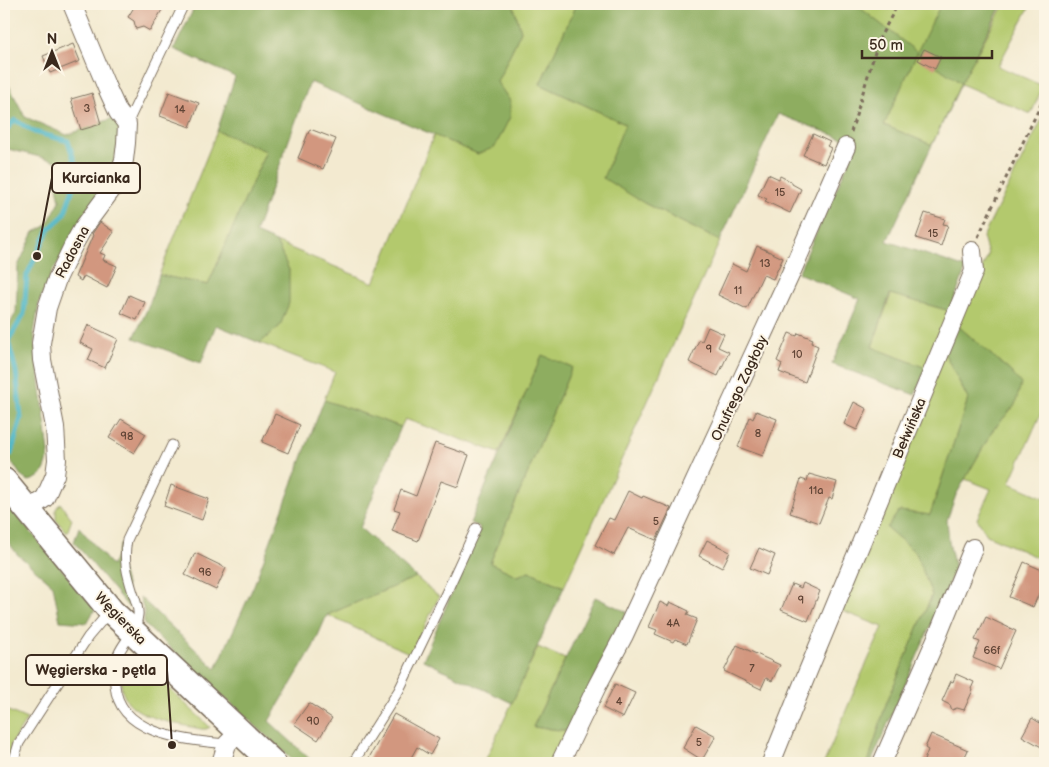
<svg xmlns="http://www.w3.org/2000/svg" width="1049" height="767" font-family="'Balsamiq Sans',sans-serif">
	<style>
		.green { fill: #b3c96d; stroke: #777a46 }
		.forest { fill: #8ead60; stroke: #646c3f; fill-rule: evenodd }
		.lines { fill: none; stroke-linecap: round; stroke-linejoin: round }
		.stream { stroke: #47b3c4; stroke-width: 5 }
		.building { fill: #d2977f }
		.service-casing { stroke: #7b6d5c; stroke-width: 11 }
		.minor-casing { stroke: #7b6d5c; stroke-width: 20 }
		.secondary-casing { stroke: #7b6d5c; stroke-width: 28 }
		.path { stroke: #7b6d5c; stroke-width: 3; stroke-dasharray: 4 4; stroke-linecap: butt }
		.service { stroke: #fff; stroke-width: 9 }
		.minor { stroke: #fff; stroke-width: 18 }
		.secondary { stroke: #fff; stroke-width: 25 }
		.labels { text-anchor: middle; stroke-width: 4; stroke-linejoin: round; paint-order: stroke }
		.number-label { font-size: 11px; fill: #614536 }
		.street-label { font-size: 14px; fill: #3b2a1e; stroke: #fcf5e5 }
		.leader { fill: none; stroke: #3b2a1e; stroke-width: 2 }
		.callout-dot { fill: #3b2a1e; stroke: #fcf5e5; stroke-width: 2 }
		.callout { fill: #fcf5e5; stroke: #3b2a1e; stroke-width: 2 }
		.callout-label { font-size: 15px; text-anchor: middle; font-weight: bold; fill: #3b2a1e }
	</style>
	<rect width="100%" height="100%" fill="#fcf5e5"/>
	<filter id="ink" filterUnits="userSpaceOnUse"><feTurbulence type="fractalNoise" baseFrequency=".02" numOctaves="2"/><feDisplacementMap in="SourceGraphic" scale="10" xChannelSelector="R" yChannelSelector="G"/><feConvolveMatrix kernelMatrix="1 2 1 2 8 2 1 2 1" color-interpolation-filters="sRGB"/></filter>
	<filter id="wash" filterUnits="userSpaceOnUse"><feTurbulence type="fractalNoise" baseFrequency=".0096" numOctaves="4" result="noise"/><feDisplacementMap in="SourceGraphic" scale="20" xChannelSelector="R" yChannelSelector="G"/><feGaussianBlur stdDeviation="1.12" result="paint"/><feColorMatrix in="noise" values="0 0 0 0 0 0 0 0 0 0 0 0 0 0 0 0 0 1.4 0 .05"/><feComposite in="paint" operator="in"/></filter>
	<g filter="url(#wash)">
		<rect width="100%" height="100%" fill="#f3ead0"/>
		<path class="green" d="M513 4H577L540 84 625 124 644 203 720 241 564 587 529 571 518 576 490 563 572 367 542 356 499 453 405 419 401 427 324 400 335 372 260 343 280 326 289 270 276 242 374 283 434 135 478 154 510 101 497 82 521 31Z
			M855 4H941L918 52 961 83 1004 4H1031L998 66 1043 86 1031 114 961 84 932 145 884 125 917 53Z
			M1045 113V404L1010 483 1045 498V561L987 535 977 519 991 489 965 479 993 430 1015 405 1011 372 957 325 988 255 983 237Z
			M217 131 266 151 208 285 159 275Z
			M891 294 950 311 926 368 872 347Z
			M944 352 968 399 930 515 899 511 887 528 916 552 932 595 886 704 868 763H824L855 689 883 627 839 610Z
			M60 503 72 519 67 533 56 520V509Z
			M416 577 439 597 411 654 327 615Z
			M538 647 565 659 533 727 570 731 553 763H484Z
			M137 659 141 662 210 727 206 729H201C175 723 116 717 122 679 123 668 127 662 137 659Z
			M4 709 27 719 11 744 9 763H4Z"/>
		<path class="forest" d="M196 4H513L521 31 497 82 510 101V117L495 147 478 154 310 82 255 233 276 242 289 270V303L280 326 260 343 216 325 201 363 134 338 149 305 159 275 208 285 266 151 217 131 235 77 174 49Z
			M577 4H855L917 52 941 4H1002L961 83 887 241 966 268 950 311 890 294 872 347 926 368 915 395 832 364 860 299 798 273 857 144 778 114 720 241 644 203 603 178 625 124 540 84ZM917 53 961 83 932 145 884 125Z
			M4 76 25 117 67 135 116 117 120 132 112 180 52 272 39 303 34 333 49 453C46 467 45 477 29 481L22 477 4 451V379L8 369 5 334 16 312 18 266 34 232 46 226 60 201 57 186 64 163 4 148Z
			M957 325 1011 372 1021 384 1015 405 993 430 956 495 947 520 949 542 955 569 871 763H868L886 704 932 595 916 553 887 528 899 511 930 515 968 399 944 352Z
			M542 355 572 367 490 563 518 576 529 571 564 587 512 703 423 660 480 527 470 523Z
			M324 400 401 427 360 528 416 577 327 615 313 647 269 721 314 763H296L144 624V612L140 597 216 669 254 585Z
			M4 500 95 609 87 623 60 621 53 585 17 554 4 536Z
			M79 527 112 566 121 543V566L126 584 129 608 74 542Z
			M595 597 627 612 570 731 533 727Z"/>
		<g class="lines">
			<path class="stream" d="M4 132 15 120 34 132 68 141 76 166 72 191 64 215 49 229 27 275 24 314 8 341 16 371 21 418 11 454"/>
		</g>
		<g id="blocks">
			<path class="building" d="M136 4H154L163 8 150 31 143 27 136 29 134 21 128 17Z
				M73 44 80 61 50 73 43 56Z
				M924 49 941 57 935 69 918 60Z
				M169 92 199 103 190 127 160 116Z
				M92 93 101 124 81 130 71 99Z
				M310 129 336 139 323 169 298 158Z
				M813 134 830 142 827 146 831 148 824 164 803 155Z
				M768 174 779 179 780 176 792 182V184L801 189 790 213 765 201 767 199 758 195Z
				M925 213 945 219 943 224 948 225 941 246 916 238Z
				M100 222 114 232 100 253 105 255 103 260 117 266 107 288 84 276 81 281 75 277 93 235 92 234Z
				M757 246 783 258 773 279 763 275 747 309 718 295 732 264 746 271Z
				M129 295 145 302 137 320 121 313Z
				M88 325 118 339 105 368 88 360 93 349 80 343Z
				M708 327 724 334 718 347 729 352 718 376 689 362 699 340 702 341Z
				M789 333 797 336 798 333 813 339 811 343 818 346 805 382 779 372 782 364 777 361Z
				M854 402 867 409 857 430 844 424Z
				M756 411 777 419 763 456 738 447 750 417 753 419Z
				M275 414 300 425 288 453 262 442Z
				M121 419 146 434 134 453 109 438Z
				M435 443 469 455 458 487 441 481 418 541 392 531 400 511 394 509 401 490 416 496Z
				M809 474 837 482 832 499 829 498 819 523 790 513 801 479 807 481Z
				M171 485 209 499 202 520 164 506Z
				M628 491 642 498 643 496 671 508 656 540 628 528 614 555 595 545 609 518 614 520Z
				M707 540 730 552 722 568 699 556Z
				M759 548 775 555 767 575 750 568Z
				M195 553 226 568 216 590 185 575Z
				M1024 562 1044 571 1040 580 1044 582 1033 607 1009 597Z
				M803 583 820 591 808 621 781 610 792 584 801 588Z
				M660 602 668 606 670 602 689 611 687 615 697 619 687 644 675 639 673 642 655 634 657 630 649 627Z
				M986 617 1016 631 999 669 973 658 980 642 975 640Z
				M737 645 780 665 772 681 766 678 761 689 724 671Z
				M956 674 974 682 971 689 973 690 964 710 957 708 952 710 950 705 942 701 951 681 953 682Z
				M615 684 635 693 623 718 603 708Z
				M309 703 332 718 318 740 294 724Z
				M394 714 439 739 430 755 417 747 408 763H366Z
				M1032 718 1045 726V749L1022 736Z
				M696 725 716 736 702 760 683 748Z
				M931 734 968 750 962 763H923L928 750 925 748Z"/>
		</g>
	</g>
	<g filter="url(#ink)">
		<use href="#blocks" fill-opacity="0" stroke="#7b6d5c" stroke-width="1"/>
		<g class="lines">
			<g class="service-casing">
				<path id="service" d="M127 124 184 4
					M172 445 127 540C123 559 127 574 133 593 135 599 139 608 138 615 137 632 124 640 118 655 114 665 114 675 115 685 119 736 188 740 227 744
					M13 763 19 743 88 637 110 611
					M353 763 399 690 448 589 476 528"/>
			</g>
			<g class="minor-casing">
				<path id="minor" d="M28 510 45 498 55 475 57 460 55 427 42 360 41 343 47 308 57 279 74 244 83 228 115 185 124 160 126 143 127 124 118 112 107 88 72 4
					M221 763 227 744 239 732
					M560 763 597 686 624 635 791 273 846 147
					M771 763 808 671 974 271 972 251
					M882 763 937 637 973 548"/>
			</g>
			<g class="secondary-casing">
				<path id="secondary" d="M4 481 111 611 273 763"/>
			</g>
			<path class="path" d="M851 132 879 39 898 4
				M978 237 1045 96"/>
			<use href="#service" class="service"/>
			<use href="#minor" class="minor"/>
			<use href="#secondary" class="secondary"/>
		</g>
	</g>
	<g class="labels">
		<g class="number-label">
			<text x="87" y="112">3</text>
			<text x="180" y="113">14</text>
			<text x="780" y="196">15</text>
			<text x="933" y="237">15</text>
			<text x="765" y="267">13</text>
			<text x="738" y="294">11</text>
			<text x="709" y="353">9</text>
			<text x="797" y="358">10</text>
			<text x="758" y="437">8</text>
			<text x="127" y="440">98</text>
			<text x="816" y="494">11a</text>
			<text x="656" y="525">5</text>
			<text x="205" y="576">96</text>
			<text x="801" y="604">9</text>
			<text x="673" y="627">4A</text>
			<text x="992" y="654">66f</text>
			<text x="752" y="672">7</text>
			<text x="619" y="705">4</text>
			<text x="313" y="725">90</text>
			<text x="699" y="746">5</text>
		</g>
		<g class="street-label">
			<text transform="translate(72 252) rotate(-62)" y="5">Radosna</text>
			<text transform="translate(739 388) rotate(-65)" y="5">Onufrego Zagłoby</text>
			<text transform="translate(909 428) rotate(-67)" y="5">Bełwińska</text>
			<text transform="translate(121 618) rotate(46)" y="5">Węgierska</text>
		</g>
	</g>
	<path class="leader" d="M37 256L52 178M172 745L167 670"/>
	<g class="callout-dot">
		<circle cx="37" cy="256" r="5"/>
		<circle cx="172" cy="745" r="5"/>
	</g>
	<g class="callout">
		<rect x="52" y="163" width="88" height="30" rx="5"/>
		<rect x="26" y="655" width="141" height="30" rx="5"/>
	</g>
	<g class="callout-label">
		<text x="96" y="183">Kurcianka</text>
		<text x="96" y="675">Węgierska - pętla</text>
	</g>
	<rect width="1049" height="767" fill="none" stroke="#fcf5e5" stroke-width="20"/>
	<g transform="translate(52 52)" stroke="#fcf5e5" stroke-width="4" paint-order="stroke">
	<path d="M0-4L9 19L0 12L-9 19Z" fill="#3b2a1e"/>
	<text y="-8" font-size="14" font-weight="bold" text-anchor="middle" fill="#3b2a1e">N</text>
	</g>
	<path d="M862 50v8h130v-8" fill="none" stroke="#3b2a1e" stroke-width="2.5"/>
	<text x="869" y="50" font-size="15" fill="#3b2a1e" stroke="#fcf5e5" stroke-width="4" paint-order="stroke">50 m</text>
</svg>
